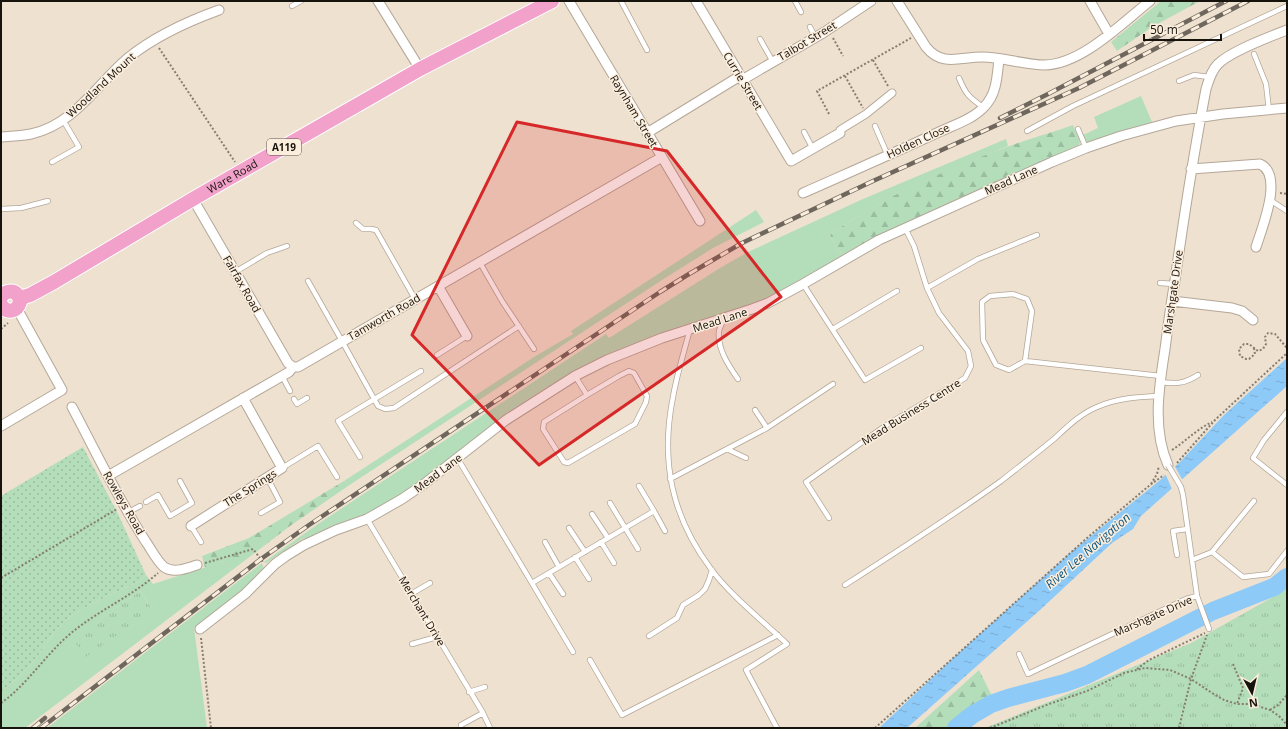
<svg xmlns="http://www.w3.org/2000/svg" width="1288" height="729" font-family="'Open Sans',sans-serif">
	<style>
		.grass { fill: #b4deba; fill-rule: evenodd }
		.forest { fill: url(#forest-firs) }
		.park { fill: url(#park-tufts) }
		.garden { fill: url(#garden-dots) }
		.water { fill: url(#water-ripples) }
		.pier { fill: #eee1d0 }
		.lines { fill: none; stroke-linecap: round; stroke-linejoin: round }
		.river { stroke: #8ecaf7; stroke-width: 18 }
		.service-casing { stroke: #b4a798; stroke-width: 6 }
		.pedestrian-casing { stroke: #b4a798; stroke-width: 9 }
		.minor-casing { stroke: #b4a798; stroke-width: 11 }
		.primary-casing { stroke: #fff; stroke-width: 16 }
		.path { stroke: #867d71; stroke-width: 2; stroke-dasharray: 2 2; stroke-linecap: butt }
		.service { stroke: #fff; stroke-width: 4.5 }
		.pedestrian { stroke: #fff; stroke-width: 7 }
		.minor { stroke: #fff; stroke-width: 9 }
		.primary { stroke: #f2a1ca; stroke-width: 14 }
		.rail-casing { stroke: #6f675d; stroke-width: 4.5 }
		.rail { stroke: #fceedd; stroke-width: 3; stroke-dasharray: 9; stroke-linecap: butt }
		.service-bridge-casing { stroke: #b4a798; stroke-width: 6; stroke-linecap: butt }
		.service-bridge { stroke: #fff; stroke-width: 4.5 }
		.marked { fill: #d62828; fill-opacity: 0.2; stroke: #d62828; stroke-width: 3; stroke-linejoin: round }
		.labels { text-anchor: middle; stroke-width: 3; stroke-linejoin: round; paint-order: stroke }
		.shield { fill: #fceedd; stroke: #5b544b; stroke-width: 1 }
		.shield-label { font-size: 10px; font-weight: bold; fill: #16120c }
		.street-label { font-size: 11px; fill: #16120c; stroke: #fceedd }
		.water-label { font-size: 12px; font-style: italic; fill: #0b537d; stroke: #fceedd }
	</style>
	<defs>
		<pattern id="forest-firs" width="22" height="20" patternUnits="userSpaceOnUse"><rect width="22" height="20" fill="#b4deba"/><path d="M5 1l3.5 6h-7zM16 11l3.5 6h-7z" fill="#9abd9f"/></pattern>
		<pattern id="park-tufts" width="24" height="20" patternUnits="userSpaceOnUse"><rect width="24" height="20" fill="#b4deba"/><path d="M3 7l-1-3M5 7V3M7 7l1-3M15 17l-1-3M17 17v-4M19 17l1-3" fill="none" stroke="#9abd9f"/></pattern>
		<pattern id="garden-dots" width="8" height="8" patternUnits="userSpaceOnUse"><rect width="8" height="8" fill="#b4deba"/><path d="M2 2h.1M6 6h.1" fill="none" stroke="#9abd9f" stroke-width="1.8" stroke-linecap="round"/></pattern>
		<pattern id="water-ripples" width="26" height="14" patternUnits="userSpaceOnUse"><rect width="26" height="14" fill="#8ecaf7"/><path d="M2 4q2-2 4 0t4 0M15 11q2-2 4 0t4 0" fill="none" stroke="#7aacd3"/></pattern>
	</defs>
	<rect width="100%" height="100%" fill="#eee1d0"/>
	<path class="grass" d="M1141 96 1152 122 1087 142 1085 140 1083 135 1098 128 1094 117Z
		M1006 139 1008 146C946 172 885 195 830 235L835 246 843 255C814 273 784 292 752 304 697 326 638 338 585 366 558 380 532 397 507 414 468 443 432 477 389 502 364 517 336 527 308 538L302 539 266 563 264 562 318 524 606 334 609 338 720 268 748 252 863 199Z
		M756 210 764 222 713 248 662 280 348 486 344 481 534 357 573 334 571 331Z
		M225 561 231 571 25 728H1V692C15 681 29 668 40 653 47 643 53 632 62 624 79 607 117 592 140 581L146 575 153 584ZM140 591 153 610 85 630Z
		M262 563 264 569 272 563 247 588 194 628 207 728H47Z"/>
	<path class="forest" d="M1161 1H1200L1152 27 1117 51 1111 42Z
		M1073 125 1080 142 1079 145 874 237 843 255 835 246 830 235C884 196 945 170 1007 147 1028 139 1051 133 1073 125Z
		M344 481 348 486 290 526 231 571 225 561 205 568 202 556 249 538Z
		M979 670 993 698 974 707 948 728H915Z"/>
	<path class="park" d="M1287 589V728H985L1191 643Z
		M140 591 153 610 86 657 82 651H79L77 649 78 647 73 638Z"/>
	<path class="garden" d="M83 447 118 514 146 575 140 581C117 592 79 607 62 624 53 632 47 643 40 653 29 668 15 681 1 692V496Z"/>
	<path class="water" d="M1287 358V386L1141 516 1133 529 1112 543 1040 610 907 728H879L952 659 1071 552 1159 481 1181 461 1224 415Z"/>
	<path class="pier" d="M1174 465 1183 481 1172 489 1165 473Z"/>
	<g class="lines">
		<path class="river" d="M956 728 972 715 991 704 1008 698 1065 683 1087 675 1213 611 1274 587 1287 577"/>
		<g class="service-casing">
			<path id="service" d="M621 1 647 50
				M795 1 801 12
				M292 6 301 1
				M810 27 815 37
				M760 39 773 62
				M1254 54 1266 84 1269 110
				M959 78C966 95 969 97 984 108
				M1179 81 1194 75 1209 77
				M875 126 888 156
				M1078 129 1086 148
				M1027 131 1073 106 1287 6
				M804 132 813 149
				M52 162 79 147 63 120
				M1270 200 1287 211
				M1 209 21 208 48 201
				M356 223 363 229H371L376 230 415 299
				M479 261 502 301 534 349
				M235 272 267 253 287 246
				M308 281 342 341 378 406 385 409 394 408 519 326
				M1160 283 1174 284
				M803 284 865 380 921 348
				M927 288 978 259 1037 235
				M724 319C722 323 720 327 719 331 717 348 728 365 738 379
				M690 329C684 352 677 374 673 397 660 462 672 517 711 569 730 595 763 621 787 644L746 670 777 728
				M833 329 897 291
				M437 355 467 336
				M1025 361 1032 311 1027 299 1013 294 990 296 982 302 983 340 996 365 1009 370 1025 361 1161 376
				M282 376 290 391
				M575 376 587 395 619 376 629 371 634 373 647 396 646 402 635 424 568 463 564 462 543 429 544 422 587 395
				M1160 382C1176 384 1184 384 1198 375
				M294 399 297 404 307 398
				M1287 412 1264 440 1253 458 1287 485
				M767 428 833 384
				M727 449 767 428 755 410
				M360 457 338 421 421 371
				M458 459 573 652
				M282 468 318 446 337 477
				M670 479 727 449 746 458
				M1181 487 1183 495 1197 596 1209 629
				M146 502 158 495 170 516 192 503 180 481
				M610 503 638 549
				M654 511 665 531
				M129 512 140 506
				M261 513 280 502 267 477
				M592 514 608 538
				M829 518 806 482 885 426 965 378 971 366 968 351 939 313 927 288 914 246 905 228
				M367 519 483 713 490 728
				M191 526 201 542
				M569 528 585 552
				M545 542 559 567
				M601 542 614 563
				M1212 552 1243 577 1269 574 1287 551
				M1177 555 1173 531 1187 529
				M575 557 589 579
				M1192 560 1212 552 1254 501
				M549 573 563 594
				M532 583 654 511 639 486
				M845 585C898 551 951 517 1001 481 1019 467 1037 453 1054 439 1067 427 1080 414 1097 407 1117 398 1138 397 1159 396
				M411 594 430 583
				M649 636 677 618 683 605 699 595 705 589 709 580 712 570
				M412 644 437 637
				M1019 654 1028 674 1186 599 1197 596
				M590 660 622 715 778 635
				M469 692 485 687
				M461 728V725L483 713"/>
		</g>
		<g class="pedestrian-casing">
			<path id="pedestrian" d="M840 133V130L866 114 892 93"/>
		</g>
		<g class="minor-casing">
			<path id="minor" d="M378 1 420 69
				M569 1 700 221
				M696 1 791 161 840 133
				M897 1 926 47C942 67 960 57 982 57 1003 57 1024 65 1045 65 1082 64 1122 23 1150 1
				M1090 1 1109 34
				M742 80 823 33 871 1
				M647 133 740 76
				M1 137C11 136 21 136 31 134 74 125 97 84 128 58 155 36 186 22 219 10
				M1191 169 1260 164C1284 175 1262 228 1256 247
				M803 193C848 173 894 153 939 132 954 125 973 119 984 107 997 94 997 76 999 59
				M193 199 288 363 293 367
				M438 286 467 336
				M1172 301 1232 308 1242 311 1253 320
				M72 407C96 452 118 499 146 542 151 549 157 561 164 567 174 574 187 568 197 565
				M1 426 62 390 20 314 16 309
				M1168 465C1152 429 1159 387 1165 349 1168 326 1171 303 1175 280 1184 216 1194 152 1206 89 1209 80 1211 71 1218 64 1231 51 1269 37 1287 30
				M108 476 289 372 293 367H298L662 157
				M191 526 282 468 243 398
				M200 629 245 594 275 564 286 556 304 545 336 530 367 519 402 499 424 484 506 420 575 376 607 360 662 338 752 309 768 303 803 284 879 240 1052 162 1086 148 1121 136 1176 121 1223 114 1287 108"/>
		</g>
		<g class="primary-casing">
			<g id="primary">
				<path d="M1 297C7 288 19 290 20 302 17 312 7 314 1 305"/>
				<path id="s1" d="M20 298 30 295 54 282 193 199 420 69 552 1"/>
			</g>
		</g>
		<path class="path" d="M833 38 843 56
			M159 48 235 162
			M873 60 888 86
			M845 76 863 108
			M829 114 817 91 911 38
			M1280 193 1287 194
			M1 329 8 323
			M1254 348 1255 354 1249 359H1246L1240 356 1239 349 1244 344H1249L1258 351 1263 349 1266 344 1265 337 1268 333 1275 334 1287 348
			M1172 450C1186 441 1197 429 1212 422
			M1177 463 1215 420 1287 353
			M1151 484 1157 474 1159 466
			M205 563 253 549 263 562
			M1 578 117 509
			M201 638 211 728
			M1233 664 1243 688 1237 704
			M1137 669 1149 660 1205 633
			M1 703C27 685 46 654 70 634 97 611 131 597 158 573
			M1270 710 1278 705 1287 695
			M875 728 1087 538 1150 485 1164 475
			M990 728 1049 704 1087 691 1124 673 1145 668 1170 670 1191 679 1212 693 1224 700 1237 704H1252L1270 710 1279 716 1287 725
			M1179 728 1191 679 1207 635"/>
		<use href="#service" class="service"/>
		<use href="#pedestrian" class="pedestrian"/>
		<use href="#minor" class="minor"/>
		<use href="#primary" class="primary"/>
		<g class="rail-casing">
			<path id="rail" d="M1000 118 1048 94 1226 1
				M33 728 45 718
				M41 728 261 559 309 525 660 292 689 274 742 243 873 181 1079 88 1248 1"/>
		</g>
		<use href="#rail" class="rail"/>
		<g class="service-bridge-casing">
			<path id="service-bridge" d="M1168 465 1181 487"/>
		</g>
		<use href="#service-bridge" class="service-bridge"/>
	</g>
	<path class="marked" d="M517 122 667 151 781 297 539 465 412 335Z"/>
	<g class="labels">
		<rect class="shield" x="267" y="139" width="34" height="16" rx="3"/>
		<g class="shield-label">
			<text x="284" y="151">A119</text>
		</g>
		<g class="street-label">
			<text transform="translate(807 41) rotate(-31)" y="4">Talbot Street</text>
			<text transform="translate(743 81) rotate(59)" y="4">Currie Street</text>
			<text transform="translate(101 85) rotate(-43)" y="4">Woodland Mount</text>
			<text transform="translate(634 111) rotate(59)" y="4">Raynham Street</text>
			<text transform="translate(918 141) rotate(-25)" y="4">Holden Close</text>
			<text dy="4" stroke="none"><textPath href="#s1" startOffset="245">Ware Road</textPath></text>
			<text transform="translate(1011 180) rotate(-24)" y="4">Mead Lane</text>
			<text transform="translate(242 284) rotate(60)" y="4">Fairfax Road</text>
			<text transform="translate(1173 292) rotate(-82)" y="4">Marshgate Drive</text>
			<text transform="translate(384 317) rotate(-30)" y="4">Tamworth Road</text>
			<text transform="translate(720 320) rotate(-18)" y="4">Mead Lane</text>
			<text transform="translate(911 412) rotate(-32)" y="4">Mead Business Centre</text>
			<text transform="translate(438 473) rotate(-37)" y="4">Mead Lane</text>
			<text transform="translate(250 488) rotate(-32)" y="4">The Springs</text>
			<text transform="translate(124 503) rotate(60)" y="4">Rowleys Road</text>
			<text transform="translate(422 611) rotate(59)" y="4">Merchant Drive</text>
			<text transform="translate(1153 616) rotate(-24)" y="4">Marshgate Drive</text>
		</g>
		<g class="water-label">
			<text transform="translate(1088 551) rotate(-41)" y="4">River Lee Navigation</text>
		</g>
	</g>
	<rect width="1288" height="729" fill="none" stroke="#16120c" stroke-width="4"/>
	<g transform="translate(1252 693) rotate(172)" stroke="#fceedd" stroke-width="3" paint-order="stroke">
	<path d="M0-3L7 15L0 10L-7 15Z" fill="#16120c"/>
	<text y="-6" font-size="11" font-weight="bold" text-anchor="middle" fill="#16120c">N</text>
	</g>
	<path d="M1144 34v6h77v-6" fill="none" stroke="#16120c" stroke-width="2"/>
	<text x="1150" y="34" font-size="12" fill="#16120c" stroke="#fceedd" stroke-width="3" paint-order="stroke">50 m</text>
</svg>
